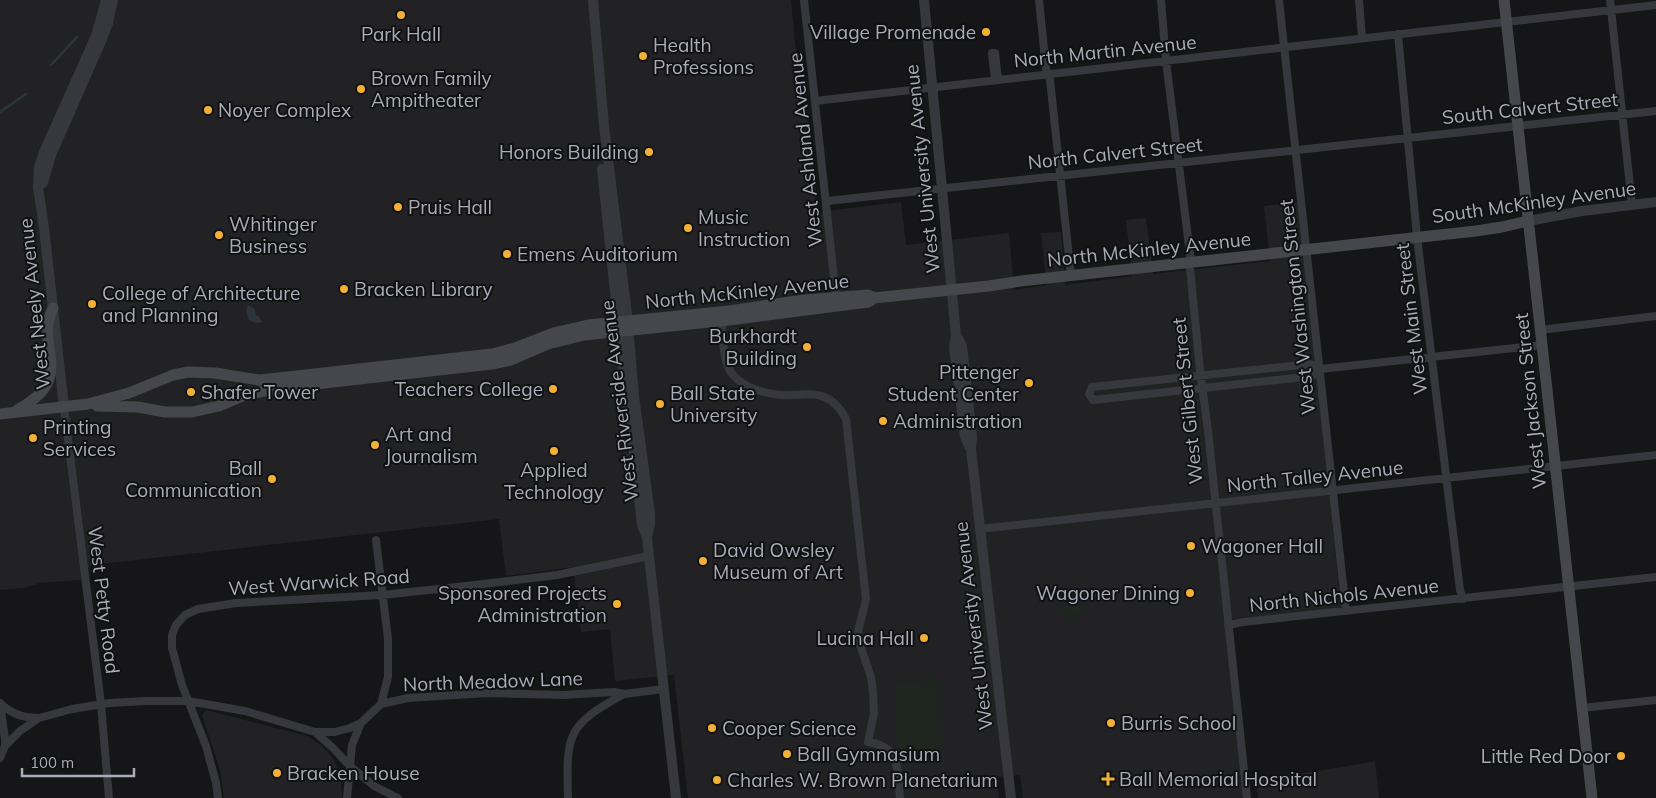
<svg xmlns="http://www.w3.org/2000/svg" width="1656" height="798" font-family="Mulish,sans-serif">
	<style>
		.built { fill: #222225 }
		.green { fill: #1e261f }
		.water { fill: #2c353c }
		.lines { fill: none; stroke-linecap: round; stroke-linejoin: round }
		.stream { stroke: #2c353c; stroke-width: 2.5 }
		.minor { stroke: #37383d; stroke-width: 8 }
		.tertiary { stroke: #37383d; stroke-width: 10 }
		.secondary { stroke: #45474d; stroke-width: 11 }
		.poi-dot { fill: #f2b134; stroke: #111113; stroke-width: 2 }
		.labels { text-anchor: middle; stroke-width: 4; stroke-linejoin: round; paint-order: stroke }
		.poi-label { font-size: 19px; fill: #a8adb8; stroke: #111113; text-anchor: start }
		.street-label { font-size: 19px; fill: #a8adb8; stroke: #111113 }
	</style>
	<rect width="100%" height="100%" fill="#161618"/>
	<path class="built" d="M0 0H791L800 94 808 122 818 212 901 202 906 245 1009 233 1014 290 1047 285 1041 233 1061 232 1065 285 1132 276 1126 220 1146 218 1153 274 1270 261 1264 206 1299 202 1341 608 1231 619 1244 798H1023L1020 775 997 777 999 798H688L674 675 615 681 610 629 581 632 573 567 506 576 499 519 91 565 81 580 40 583 24 588 0 590Z
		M206 710 307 736 321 745 332 757 338 769 341 781 342 798H224L220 770 202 715Z
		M1375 761 1379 798H1258L1256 778 1319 771Z"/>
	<path class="green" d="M1080 604 1081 614 1061 616 1060 606Z
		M935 680 942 749 903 753 899 748 893 685Z"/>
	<path class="water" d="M248 305 255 309 256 316 258 315 262 322 256 323 249 320 246 312Z"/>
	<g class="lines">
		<path class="stream" d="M51 65 77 37
			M0 112 26 94"/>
		<path class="minor" d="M804 0 836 297
			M1039 0 1046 69 1050 80 1071 276
			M1161 0 1166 61 1191 262 1190 268 1200 370 1208 431 1247 798
			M1279 0C1301 204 1323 408 1346 611
			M1359 0 1362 38
			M1610 0 1632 205
			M1398 34 1417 237 1460 590 1463 599
			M995 80 992 53H995L998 79
			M815 101 1656 5
			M827 201 1656 111
			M721 318C723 333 722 350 727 364 733 385 763 394 782 395 795 396 809 392 821 396 833 399 840 408 846 419L866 599 857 636 871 677 873 692 874 713 868 742C902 747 897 770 900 798
			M1540 330 1656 316
			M1320 369 1313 376 1093 400 1089 394 1092 387 1310 364 1320 369 1542 345
			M64 407 101 704 109 798
			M979 529 1656 455
			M376 540 388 639V677L381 704
			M1228 625 1243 622 1656 577
			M0 703C11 714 23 718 39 718
			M1582 708 1656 700
			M361 723 352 745 350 766 374 786 398 798
			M315 732 333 748 350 766 347 798
			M5 746 20 731 39 718 72 709 109 703 145 701H188L245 711 315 732H335L350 728 361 723 381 704 408 698 487 693 563 695 614 692 624 694 664 689
			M0 758 5 746V739L0 703
			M218 798 216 783 206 746 182 685 172 648V635L176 625 185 615 198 609 236 603 382 595 475 585 557 575 649 556
			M568 798C566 734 567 725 624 694"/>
		<path class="tertiary" d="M593 0 604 126 627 314 634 396 650 514V524L647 537 649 556 676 798
			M924 0 956 335 954 347 965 437 970 448
			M602 169 626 396 631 425 642 525 647 537
			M43 183 51 155 102 39 108 23 113 0
			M1528 221 1582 211 1656 202
			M956 335 962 346 972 437 971 449 1011 798
			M64 407 44 228 38 187 39 167 44 152 96 36 106 0"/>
		<path class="secondary" d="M1504 0 1592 798
			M97 406 138 407 165 412H192L219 406 245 395 280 388 492 364 511 360 548 344 584 335 729 320 868 302 873 299
			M17 410C79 377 33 347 53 308
			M0 414 88 404 129 393 173 375 188 372 215 373 259 380 279 378 492 354 515 348 553 333 588 325 729 311 804 300 868 295 874 298 989 286 1021 281 1476 231 1502 227 1528 221"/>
	</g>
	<g class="poi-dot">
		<circle cx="401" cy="15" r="5"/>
		<circle cx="986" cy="32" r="5"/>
		<circle cx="643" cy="56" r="5"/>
		<circle cx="361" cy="89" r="5"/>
		<circle cx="208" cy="110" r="5"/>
		<circle cx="649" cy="152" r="5"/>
		<circle cx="398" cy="207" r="5"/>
		<circle cx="688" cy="228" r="5"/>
		<circle cx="219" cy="235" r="5"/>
		<circle cx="507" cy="254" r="5"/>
		<circle cx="344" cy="289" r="5"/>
		<circle cx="92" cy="304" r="5"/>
		<circle cx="807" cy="347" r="5"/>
		<circle cx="1029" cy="383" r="5"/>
		<circle cx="553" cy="389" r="5"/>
		<circle cx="191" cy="392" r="5"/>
		<circle cx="660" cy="404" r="5"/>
		<circle cx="883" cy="421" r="5"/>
		<circle cx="33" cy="438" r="5"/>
		<circle cx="375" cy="445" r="5"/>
		<circle cx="554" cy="451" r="5"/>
		<circle cx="272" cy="479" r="5"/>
		<circle cx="1191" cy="546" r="5"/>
		<circle cx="703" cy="561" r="5"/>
		<circle cx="1190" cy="593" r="5"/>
		<circle cx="617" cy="604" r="5"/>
		<circle cx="924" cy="638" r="5"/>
		<circle cx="1111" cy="723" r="5"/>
		<circle cx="712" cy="728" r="5"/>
		<circle cx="787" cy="754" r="5"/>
		<circle cx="1621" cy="756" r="5"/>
		<circle cx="277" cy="773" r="5"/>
		<path d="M1105.5 771.5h5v5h5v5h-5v5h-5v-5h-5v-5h5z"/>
		<circle cx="717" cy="780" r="5"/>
	</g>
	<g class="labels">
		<g class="poi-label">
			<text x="976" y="39" text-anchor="end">Village Promenade</text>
			<text x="401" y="41" text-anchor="middle">Park Hall</text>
			<text x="653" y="52">Health<tspan x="653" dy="22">Professions</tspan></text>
			<text x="371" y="85">Brown Family<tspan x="371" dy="22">Ampitheater</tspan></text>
			<text x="218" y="117">Noyer Complex</text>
			<text x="639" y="159" text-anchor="end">Honors Building</text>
			<text x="408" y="214">Pruis Hall</text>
			<text x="698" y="224">Music<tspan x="698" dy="22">Instruction</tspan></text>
			<text x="229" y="231">Whitinger<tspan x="229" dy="22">Business</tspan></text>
			<text x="517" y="261">Emens Auditorium</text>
			<text x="354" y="296">Bracken Library</text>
			<text x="102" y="300">College of Architecture<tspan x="102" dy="22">and Planning</tspan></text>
			<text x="797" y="343" text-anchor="end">Burkhardt<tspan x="797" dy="22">Building</tspan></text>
			<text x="1019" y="379" text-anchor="end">Pittenger<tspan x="1019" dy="22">Student Center</tspan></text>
			<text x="543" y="396" text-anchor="end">Teachers College</text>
			<text x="201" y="399">Shafer Tower</text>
			<text x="670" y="400">Ball State<tspan x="670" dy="22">University</tspan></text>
			<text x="893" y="428">Administration</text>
			<text x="43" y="434">Printing<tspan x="43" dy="22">Services</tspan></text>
			<text x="385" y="441">Art and<tspan x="385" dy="22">Journalism</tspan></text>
			<text x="262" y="475" text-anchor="end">Ball<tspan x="262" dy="22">Communication</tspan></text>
			<text x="554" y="477" text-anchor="middle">Applied<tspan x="554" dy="22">Technology</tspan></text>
			<text x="1201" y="553">Wagoner Hall</text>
			<text x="713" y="557">David Owsley<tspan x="713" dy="22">Museum of Art</tspan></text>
			<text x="607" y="600" text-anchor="end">Sponsored Projects<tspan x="607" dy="22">Administration</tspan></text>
			<text x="1180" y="600" text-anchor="end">Wagoner Dining</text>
			<text x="914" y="645" text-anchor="end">Lucina Hall</text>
			<text x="1121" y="730">Burris School</text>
			<text x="722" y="735">Cooper Science</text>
			<text x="797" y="761">Ball Gymnasium</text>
			<text x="1611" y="763" text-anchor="end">Little Red Door</text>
			<text x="287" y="780">Bracken House</text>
			<text x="1119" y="786">Ball Memorial Hospital</text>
			<text x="727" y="787">Charles W. Brown Planetarium</text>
		</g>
		<g class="street-label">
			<text transform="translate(1105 51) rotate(-6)" y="7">North Martin Avenue</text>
			<text transform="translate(1530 108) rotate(-6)" y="7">South Calvert Street</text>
			<text transform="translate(805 150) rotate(-96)" y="7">West Ashland Avenue</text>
			<text transform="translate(1115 153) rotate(-6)" y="7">North Calvert Street</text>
			<text transform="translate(922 169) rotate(-96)" y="7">West University Avenue</text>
			<text transform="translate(1534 202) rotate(-8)" y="7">South McKinley Avenue</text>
			<text transform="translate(1149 249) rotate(-6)" y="7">North McKinley Avenue</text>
			<text transform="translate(747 291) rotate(-6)" y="7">North McKinley Avenue</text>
			<text transform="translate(34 304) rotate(-96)" y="7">West Neely Avenue</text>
			<text transform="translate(1297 307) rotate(-96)" y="7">West Washington Street</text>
			<text transform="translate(1411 319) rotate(-97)" y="7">West Main Street</text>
			<text transform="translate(619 401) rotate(-97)" y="7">West Riverside Avenue</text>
			<text transform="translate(1187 401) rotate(-96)" y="7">West Gilbert Street</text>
			<text transform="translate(1530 401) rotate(-96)" y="7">West Jackson Street</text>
			<text transform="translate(1315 476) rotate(-6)" y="7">North Talley Avenue</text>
			<text transform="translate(319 582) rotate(-4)" y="7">West Warwick Road</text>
			<text transform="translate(1344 595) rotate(-6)" y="7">North Nichols Avenue</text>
			<text transform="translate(104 600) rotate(83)" y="7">West Petty Road</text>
			<text transform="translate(973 626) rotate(-97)" y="7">West University Avenue</text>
			<text transform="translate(493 681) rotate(-2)" y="7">North Meadow Lane</text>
		</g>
	</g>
	<path d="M22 768v8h112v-8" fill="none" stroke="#a8adb8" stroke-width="2.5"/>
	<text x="30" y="768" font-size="15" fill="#a8adb8" stroke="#111113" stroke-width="4" paint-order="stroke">100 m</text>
</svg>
